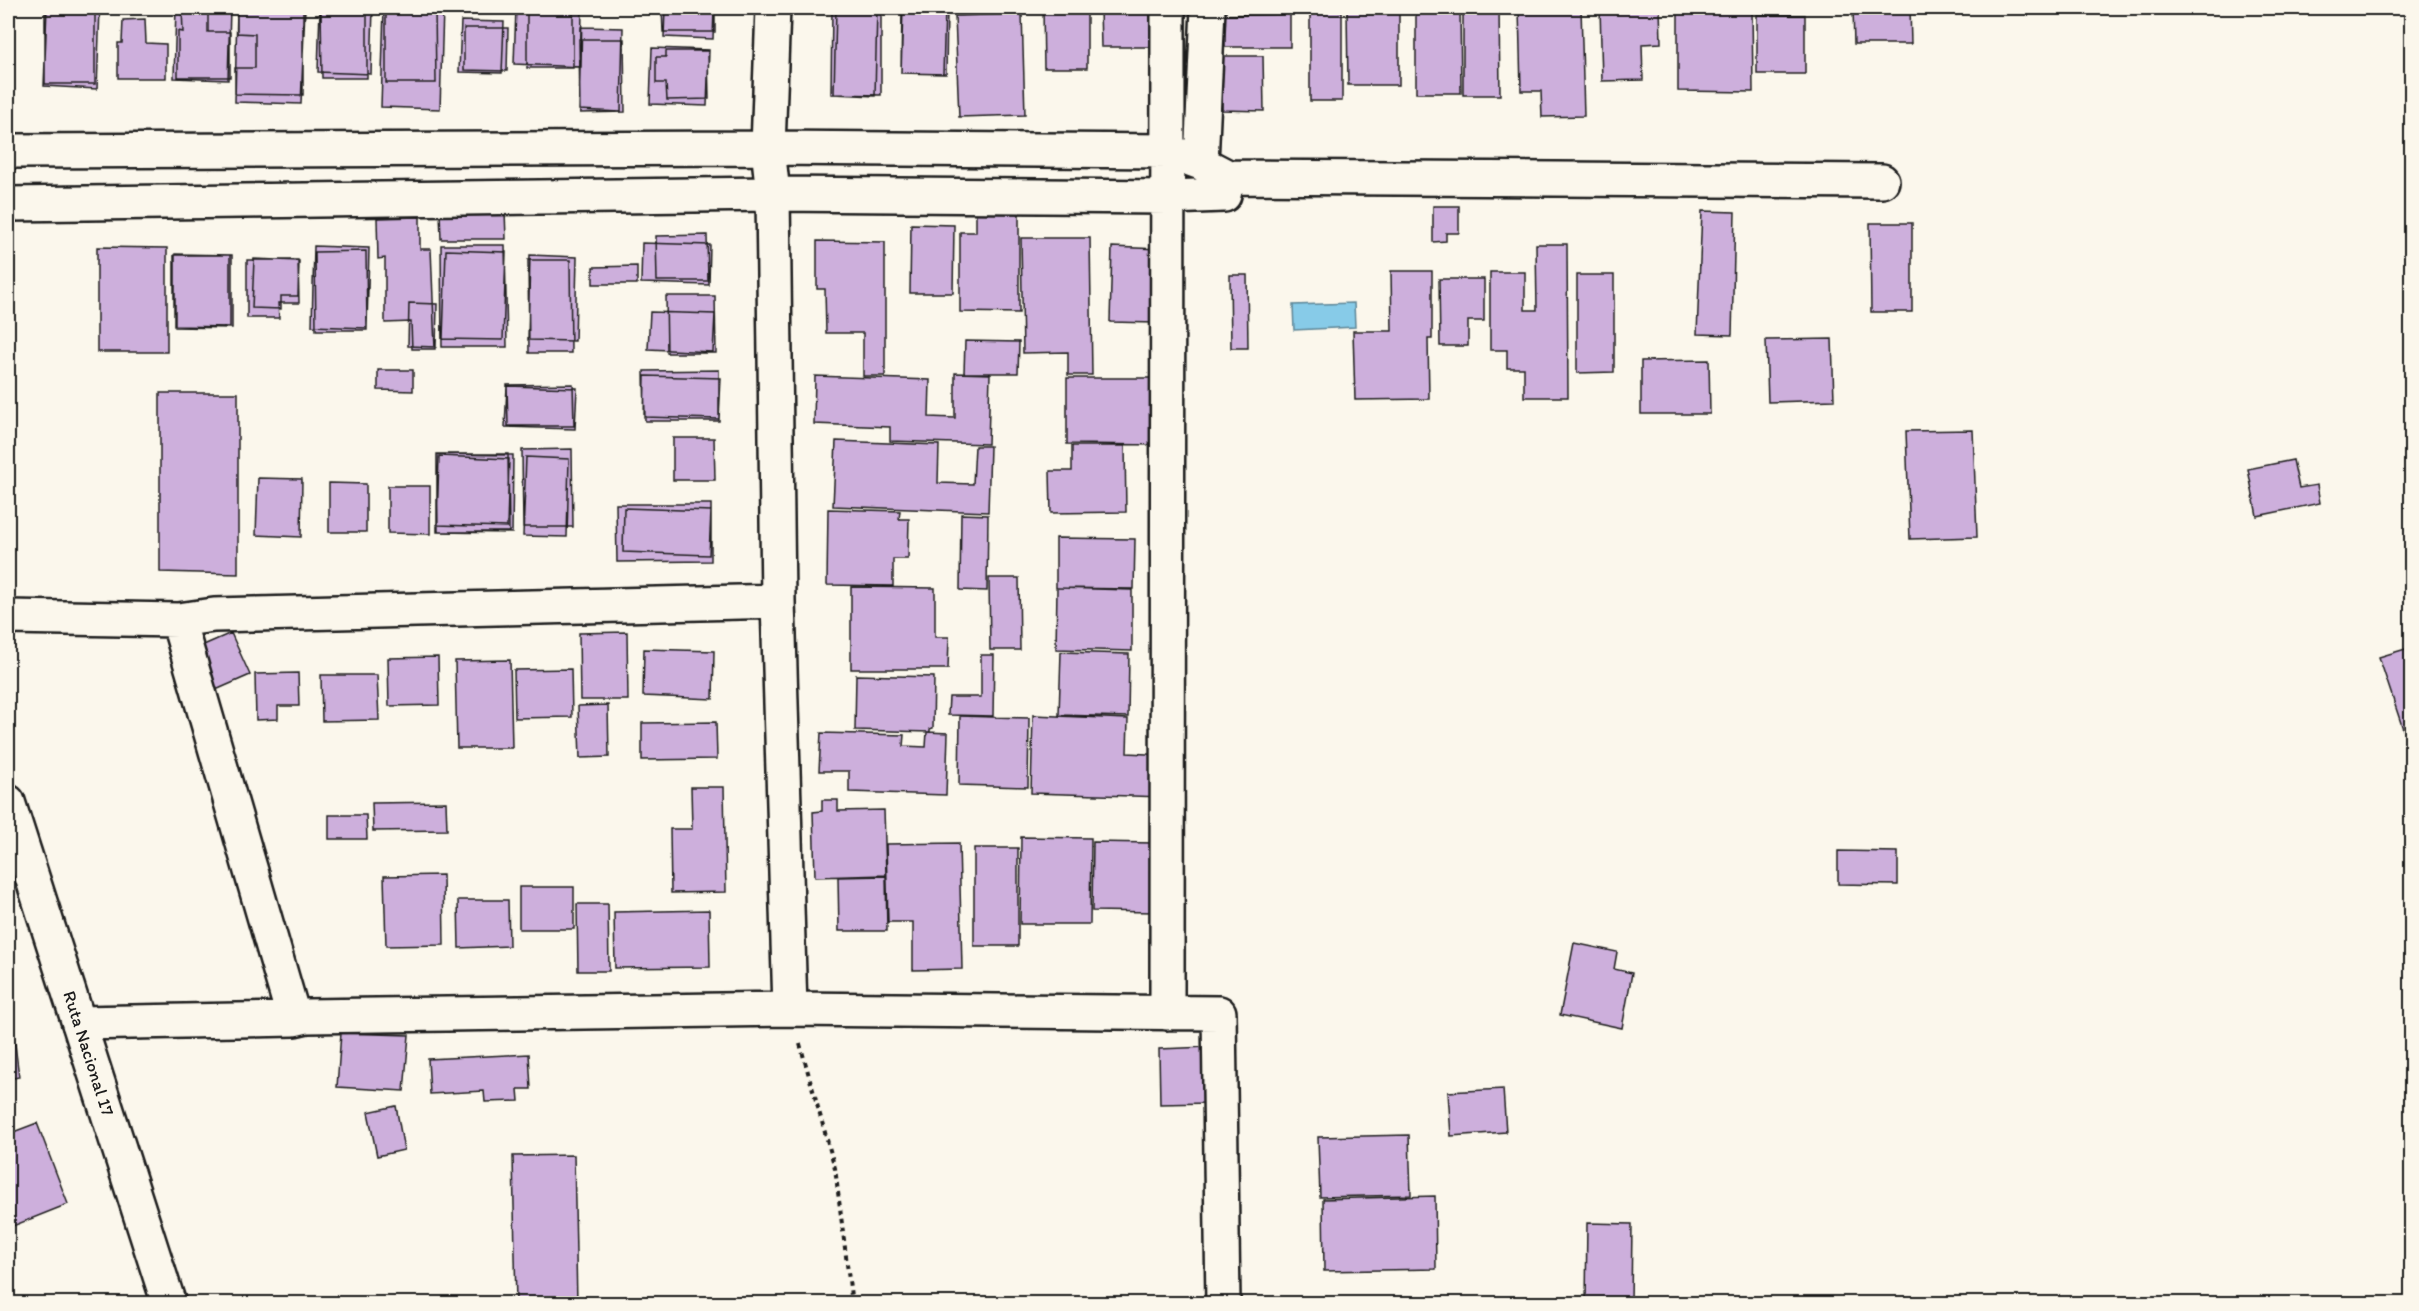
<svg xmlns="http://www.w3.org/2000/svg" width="2419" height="1311" font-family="Itim,sans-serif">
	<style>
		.water { fill: #87cbe8; stroke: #5c8596; stroke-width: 1.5 }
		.building { fill: #cdafdc; stroke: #1c1c1c; stroke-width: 1.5 }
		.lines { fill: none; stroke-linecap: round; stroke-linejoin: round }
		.minor-casing { stroke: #1c1c1c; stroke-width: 38 }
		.tertiary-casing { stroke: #1c1c1c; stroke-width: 38 }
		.path { stroke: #1c1c1c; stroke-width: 4; stroke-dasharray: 4.5 4.5; stroke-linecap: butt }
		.minor { stroke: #fbf7ec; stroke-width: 33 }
		.tertiary { stroke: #fbf7ec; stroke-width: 33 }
		.labels { text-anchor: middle; stroke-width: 5; stroke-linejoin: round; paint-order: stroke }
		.street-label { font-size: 18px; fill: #1c1c1c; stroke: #fbf7ec }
	</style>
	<rect width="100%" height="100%" fill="#fbf7ec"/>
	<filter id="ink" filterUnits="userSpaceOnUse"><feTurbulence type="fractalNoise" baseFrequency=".0167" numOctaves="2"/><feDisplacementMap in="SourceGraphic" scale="12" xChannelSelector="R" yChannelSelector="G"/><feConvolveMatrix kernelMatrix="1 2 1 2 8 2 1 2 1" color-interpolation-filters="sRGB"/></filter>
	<g filter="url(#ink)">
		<path class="water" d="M1354 303 1355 327 1294 330 1293 305Z"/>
		<path class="building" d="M47 8H100L97 89 44 86Z
			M176 8H230L228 80 174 78Z
			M182 8H208V32H230V77H178V31L183 32Z
			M237 8H305L301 104 235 102Z
			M237 8H303V95L235 94V68H255V34L237 33Z
			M320 8H373L371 74 318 72Z
			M321 8H367V78H322Z
			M384 8H443L440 109 381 107Z
			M386 8H435L436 83H386Z
			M516 8H582L581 67 514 64Z
			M527 8H573V68H527Z
			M662 8H715V32H663Z
			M665 8H714L713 39 664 37Z
			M832 8H881V95L831 94Z
			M836 8H877L875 96 834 94Z
			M902 8H947L946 74 901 73Z
			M903 8H945L943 74 901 73Z
			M1043 8H1087V68H1044Z
			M1100 8H1159V47H1101Z
			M1347 8H1399V85H1348Z
			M1416 8H1460L1461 93H1416Z
			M1463 8H1499L1500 95H1463Z
			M1519 8H1581L1584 116 1542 117 1541 91H1521Z
			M1600 8H1660L1661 43 1642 44 1643 80 1602 81Z
			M1678 8H1752L1753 92 1678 91Z
			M1853 8H1910L1911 44H1854Z
			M45 9H95V84H45Z
			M1310 11H1342V101H1310Z
			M1022 14 1025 115 959 117 955 16Z
			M1290 14V47H1225L1224 15Z
			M1757 15H1805V74H1757Z
			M145 19 146 43 166 44V78H118V43H122L123 20Z
			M461 21 504 22 502 73 459 72Z
			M581 27 623 28 621 112 579 110Z
			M464 28H508L507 71 464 70Z
			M579 39H624L625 112 580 113Z
			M652 48 709 50 707 106 650 104Z
			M666 51H708L709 99 667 100 666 83H656V57H666Z
			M1221 56H1263L1264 111 1222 110Z
			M1433 206H1459V233H1446V241L1433 242Z
			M976 208 1019 209V313L960 312V232H976Z
			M505 211 506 239H441L440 212Z
			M1702 211 1735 212 1732 335 1697 334Z
			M420 217V249H431L435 349H412L411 322 385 323V258L378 259 377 218Z
			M1870 223H1912V312H1871Z
			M911 224 954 225 953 293H910Z
			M707 235 708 281H657L656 236Z
			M1021 238H1090L1092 375H1068V352L1023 353Z
			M817 241 885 242V376H863V333H826L825 289H817Z
			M642 243 710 245 709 285 641 283Z
			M1536 244H1567L1568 397H1524V368H1507V350H1490V272H1525V310H1537Z
			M441 245H505L507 347H442Z
			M314 246 369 248 367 328 312 326Z
			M97 247 167 248V352H97Z
			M1112 247 1159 249 1157 323 1110 322Z
			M446 250 506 252 503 340 443 339Z
			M366 251 367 330H316L315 252Z
			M175 254 232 255V328L175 327Z
			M174 255H230V327L174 326Z
			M530 255 577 257 575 341 528 340Z
			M254 259 299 261 298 296H281V309L252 308Z
			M247 260H298L299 303H278L279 318H247Z
			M528 260H570L571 353H529Z
			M637 266V284H593V267Z
			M1391 271H1432V339H1428L1429 399 1355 400 1353 331H1392Z
			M1230 275H1247L1248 348H1231Z
			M1577 275H1614V372L1577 373Z
			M1439 279H1484V321H1468V346H1440Z
			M666 296H715L716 353H667Z
			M409 303 437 304 436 347 408 346Z
			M650 312 715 314 713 352 648 349Z
			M1832 339 1834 400 1768 402 1766 340Z
			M965 341 1019 342 1018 373H964Z
			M1709 360 1710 414H1641V361Z
			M378 370H413V391L378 390Z
			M719 370V421H645L644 371Z
			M955 373 990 374 988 444 890 441V427L814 424 815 376 930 380 929 417 955 418Z
			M645 376 721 378 719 419 644 417Z
			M1067 378H1162L1161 445 1067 444Z
			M573 384 574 426H508L507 385Z
			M507 386 577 388 575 429 505 427Z
			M160 393H238V574L160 572Z
			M1973 430 1977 537 1910 539 1906 431Z
			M673 438H714L715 480H673Z
			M836 441 939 445 938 483 973 484 975 446H990L988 512 833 506Z
			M1072 446H1125L1126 512 1051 513 1050 471H1072Z
			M572 449 573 527H523L522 450Z
			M437 454 513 455 512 533 437 532Z
			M437 454H508L509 532H438Z
			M439 456 509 459 507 527 437 525Z
			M526 457 569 459 567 537 523 536Z
			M2293 460 2299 488 2317 485 2320 503 2257 516 2248 469Z
			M258 478 302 479 301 537 256 535Z
			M329 483 366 484V532H329Z
			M388 486H430V534L388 533Z
			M616 504H711V561L617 562Z
			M624 508 711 511 709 555 623 552Z
			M828 509 900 511 899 519H909L908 559H893V586L827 585Z
			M961 514 988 515 987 591 960 590Z
			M1056 538 1135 539 1134 589 1056 588Z
			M989 578H1019L1020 650H990Z
			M851 587 935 588V637H949L948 669H851Z
			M1057 588 1132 590V651L1056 649Z
			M627 632 628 700H580L579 633Z
			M231 633 250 675 209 693 190 651Z
			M2412 647V733L2405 735 2379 657Z
			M644 649 714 651 713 699 643 696Z
			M1061 652 1129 654 1128 717 1059 715Z
			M981 655H994L993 716 948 715 949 697H981Z
			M438 657 439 705 389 706 388 658Z
			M510 660 512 748H457L455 661Z
			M571 669 572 717 515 718 514 670Z
			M298 673 299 706H278V719L256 720 255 674Z
			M321 675H377L379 720 322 721Z
			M856 675 934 677 933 728 930 729V732L855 730Z
			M608 705 609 757 580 758 578 706Z
			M1033 715 1128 719 1127 753 1166 755 1165 797 1031 793Z
			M960 716 1029 718 1028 787 959 785Z
			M716 722 717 759 642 760V723Z
			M927 732 948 733 946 795 849 792V771H819L821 733 904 735 903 746 926 747Z
			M691 787H724L726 892 671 893 670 829H692Z
			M822 800H838V811L884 810 886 875 815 877 813 812 822 811Z
			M446 802 447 830 373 831 372 803Z
			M329 815H366L367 839H329Z
			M1021 837 1091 838 1090 924H1020Z
			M1093 842 1154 843V912L1092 911Z
			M959 843 962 969 913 970V922H888L886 844Z
			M974 848H1018V946H974Z
			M1838 851 1898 852V885L1838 884Z
			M443 875 444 945 386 946 384 876Z
			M886 876 887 931H839L838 877Z
			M519 887H574V929H519Z
			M458 900H508L509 946 459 948Z
			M577 904H608L609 971H578Z
			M709 910 710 967 615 968 614 912Z
			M1574 943 1617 952 1614 969 1632 973 1622 1028 1560 1015Z
			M341 1033 409 1035 404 1091 337 1087Z
			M15 1044 19 1077 8 1079V1045Z
			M1208 1047 1209 1103 1160 1104 1159 1049Z
			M529 1054 531 1089H518L519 1101 485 1102 484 1091 430 1094 428 1059Z
			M1503 1089 1506 1132 1451 1136 1448 1092Z
			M396 1106 404 1150 377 1156 368 1112Z
			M37 1123 68 1204 8 1228V1134Z
			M1409 1135 1411 1195 1320 1197 1318 1137Z
			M574 1155 577 1304H516L513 1156Z
			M1435 1196 1436 1269 1324 1271 1323 1199Z
			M1587 1223 1632 1224 1631 1304H1586Z"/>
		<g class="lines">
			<g class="minor-casing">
				<path id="minor" d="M773 8 768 148 773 194 778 601 790 1009
					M8 151 768 148 1168 151 1201 163
					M1228 177 1882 181
					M8 204 773 194 1169 197 1224 195 1228 177 1201 163 1208 8
					M8 617 178 620 214 615 778 601
					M178 620 294 1019
					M1167 1013 1168 8
					M79 1023 294 1019 307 1016 790 1009 1219 1013 1223 1304"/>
			</g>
			<g class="tertiary-casing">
				<g id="tertiary">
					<path id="s1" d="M8 802 169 1304"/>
				</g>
			</g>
			<path class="path" d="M800 1044 835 1168 852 1304"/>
			<use href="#minor" class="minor"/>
			<use href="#tertiary" class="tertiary"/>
		</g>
	</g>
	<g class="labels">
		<g class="street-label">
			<text dy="6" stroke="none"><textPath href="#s1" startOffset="264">Ruta Nacional 17</textPath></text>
		</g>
	</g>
	<rect width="2419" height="1311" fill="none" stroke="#fbf7ec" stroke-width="30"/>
	<rect x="15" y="15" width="2389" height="1281" fill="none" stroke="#1c1c1c" stroke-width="2" filter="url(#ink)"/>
</svg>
